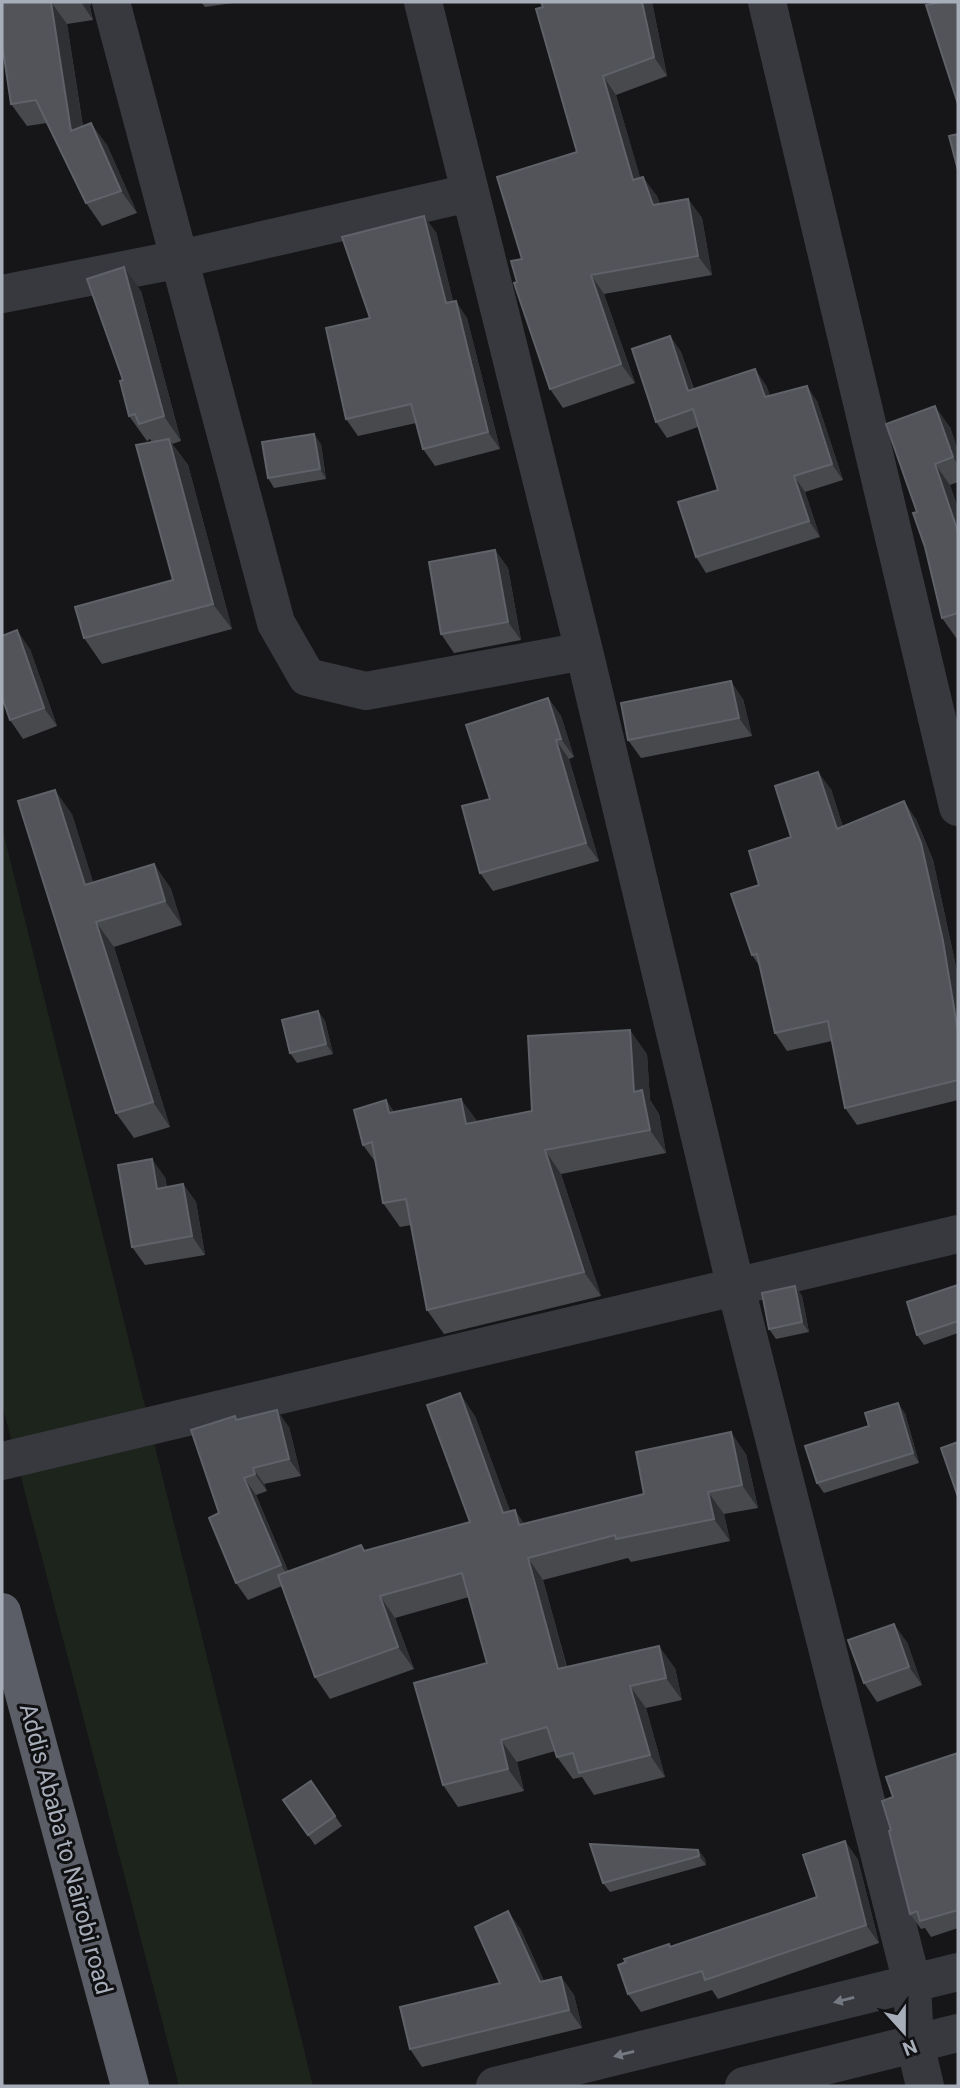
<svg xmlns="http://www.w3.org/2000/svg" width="960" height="2088" font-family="Roboto,sans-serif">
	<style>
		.green { fill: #1c241c }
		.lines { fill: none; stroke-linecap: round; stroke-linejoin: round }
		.minor { stroke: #37393e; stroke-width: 38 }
		.tertiary { stroke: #37393e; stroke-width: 38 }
		.trunk { stroke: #5b5e66; stroke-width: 38 }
		.wall { fill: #47494d }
		.shaded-wall { fill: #2f3033 }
		.building { fill: #525459; stroke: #5f6268; stroke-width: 2 }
		.oneway { fill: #757982 }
		.labels { text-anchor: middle; stroke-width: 6; stroke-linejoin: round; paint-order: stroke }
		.street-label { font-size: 24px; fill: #a7aeb9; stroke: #111113 }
	</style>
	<rect width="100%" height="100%" fill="#161618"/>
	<path class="green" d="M2 827 313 2086H179L2 1404Z"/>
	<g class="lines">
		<path class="minor" d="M111 2 276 623 307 677 366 691 584 651
			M423 2 584 651 736 1288 912 1983 915 2044 925 2086
			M767 2 958 807
			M2 294 180 259 469 193
			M2 1461 958 1234"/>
		<path class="tertiary" d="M495 2086 958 1972
			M744 2086 958 2033"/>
		<path class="trunk" d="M2 1612 130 2086"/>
	</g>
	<path class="wall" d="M2 2H91L90 7 93 20 67 24 83 126 107 145 137 213 102 226 86 203 47 123 27 126 11 104Z
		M201 2H240L205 7Z
		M541 2H652L667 76 616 95 640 178 657 196 660 204 688 199 702 218 712 275 604 294 635 383 563 408 550 389 517 282 522 259 577 152Z
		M436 232 453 301 467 318 500 449 435 466 423 449 416 423 358 436 346 419 370 318Z
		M141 291 181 441 172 444 188 465 232 629 102 664 84 638 173 580 152 442 150 439 147 441 129 416 123 380Z
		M670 336 681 352 694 389 766 385 770 396 817 401 843 480 805 492 820 537 706 573 696 557 718 490 698 427 667 438 656 422Z
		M950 427 958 451V482L950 485 958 509V638L957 639 942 618 917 512Z
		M321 444 326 479 274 488 268 478Z
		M495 550 508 568 521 640 454 653 441 634Z
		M30 649 57 726 23 739 10 720Z
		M548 698 561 716 574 757 569 759 599 861 493 891 480 873Z
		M743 699 752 736 641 758 628 740Z
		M831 789 843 827 916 819 933 860 958 976V1100L857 1125 845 1108 832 1041 787 1051 775 1033 761 968 752 955 759 885 791 837Z
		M72 814 93 883 154 864 171 889 182 925 114 947 170 1127 134 1138 116 1113Z
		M318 1011 325 1021 333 1054 297 1063 290 1053Z
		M647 1054 650 1100 659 1114 666 1153 561 1174 601 1296 444 1334 427 1310 411 1225 400 1227 383 1203 376 1163 363 1145 386 1100 394 1112 477 1122 532 1111Z
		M165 1177 167 1187 183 1184 196 1202 205 1255 145 1265 132 1247Z
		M958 1285V1333L924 1345 917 1335Z
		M795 1286 802 1296 809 1332 776 1339 769 1329Z
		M905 1413 919 1463 824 1493 817 1483Z
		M235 1416 238 1420 289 1427 301 1476 264 1484 267 1491 256 1495 288 1571 470 1522 475 1416 510 1511 524 1524 644 1494 746 1454 758 1508 724 1514 730 1541 631 1562 628 1558 543 1580 567 1667 675 1668 682 1700 646 1708 665 1777 594 1795 582 1777 573 1779 557 1757 555 1751 517 1762 524 1791 458 1807 443 1785 487 1663 469 1597 395 1618 414 1669 330 1699 315 1677 282 1586 248 1600 236 1583 219 1513Z
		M907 1642 922 1685 877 1702 864 1683Z
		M958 1753V1928L931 1937 925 1928 921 1929 910 1914 891 1830 893 1797Z
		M311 1781 342 1826 315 1845 283 1800Z
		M845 1841 858 1860 879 1943 718 1999 712 1990 641 2012 628 1994 671 1947 817 1897Z
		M698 1850 705 1859 706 1865 610 1892 603 1883Z
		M520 1928 544 1981 561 1977 574 1995 582 2028 422 2067 410 2049 500 1983Z"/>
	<path class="shaded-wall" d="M51 2 67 24 87 154 71 131Z
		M81 2H91L90 7 93 20Z
		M642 2H652L667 76 654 57Z
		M603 76 616 95 647 200 633 180Z
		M91 123 107 145 137 213 121 191Z
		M643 177 657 196 667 224 653 205Z
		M688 199 702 218 712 275 698 256Z
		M424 216 436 232 458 320 446 303Z
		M124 267 141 291 181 441 164 416Z
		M591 275 604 294 635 383 621 364Z
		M456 301 467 318 500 449 488 432Z
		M670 336 681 352 699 406 688 391Z
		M755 369 766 385 776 413 765 397Z
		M807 386 817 401 843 480 832 464Z
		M935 406 950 427 958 451V465L953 457Z
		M314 434 321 444 326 479 320 469Z
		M169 439 188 465 232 629 213 604Z
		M935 464 950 485 958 509V532Z
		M794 476 805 492 820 537 809 521Z
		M495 550 508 568 521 640 508 622Z
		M17 630 30 649 57 726 44 708Z
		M731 681 743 699 752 736 739 718Z
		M548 698 561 716 574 757 561 739Z
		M556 740 569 759 599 861 586 843Z
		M818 772 831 789 849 847 837 829Z
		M55 790 72 814 102 910 85 885Z
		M904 801 916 819 933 860 958 976V1032Z
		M154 864 171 889 182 925 165 901Z
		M96 922 114 947 170 1127 153 1102Z
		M318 1011 325 1021 333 1054 326 1044Z
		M630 1030 647 1054 650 1100 659 1114 666 1153 650 1130 634 1092Z
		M461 1099 478 1122 466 1124Z
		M386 1100 402 1124 389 1113Z
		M545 1150 561 1174 601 1296 584 1272Z
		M152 1159 165 1177 170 1207 157 1189Z
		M183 1184 196 1202 205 1255 192 1236Z
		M795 1286 802 1296 809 1332 802 1322Z
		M460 1393 475 1416 519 1535 503 1513Z
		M898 1403 905 1413 919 1463 913 1453Z
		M277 1410 289 1427 301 1476 289 1459Z
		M731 1432 746 1454 758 1508 742 1485Z
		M253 1468 264 1484 267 1491 255 1474Z
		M244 1478 256 1495 292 1582 281 1565Z
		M708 1492 724 1514 730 1541 714 1519Z
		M515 1510 530 1532 519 1525Z
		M528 1558 543 1580 573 1691 558 1669Z
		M380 1596 395 1618 414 1669 398 1647Z
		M894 1624 907 1642 922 1685 909 1667Z
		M659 1646 675 1668 682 1700 666 1678Z
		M630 1686 646 1708 665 1777 650 1755Z
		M501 1740 517 1762 524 1791 508 1769Z
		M845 1841 858 1860 879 1943 866 1925Z
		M698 1850 705 1859 706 1865 699 1856Z
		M508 1911 520 1928 552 2000 540 1982Z
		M561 1977 574 1995 582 2028 569 2010Z"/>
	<path class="building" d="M2 2H53H51L71 131 91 123 121 191 86 203 36 100 11 104 2 43Z
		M541 2H642L654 57 603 76 633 180 643 177 653 205 688 199 698 256 591 275 621 364 550 389 514 283 517 282 511 261 522 259 497 177 577 152 536 9 543 7Z
		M942 2H958V104L926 5Z
		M958 134V170L949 136Z
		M424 216 446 303 456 301 488 432 423 449 411 404 346 419 326 328 370 318 342 237Z
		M124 267 164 416 139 424 135 414 129 416 120 381 123 380 87 279Z
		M670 336 688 391 755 369 765 397 807 386 832 464 794 476 809 521 696 557 678 502 718 490 693 409 656 422 632 349Z
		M935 406 953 457 935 464 958 532V613L942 618 925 547 913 513 917 512 886 424Z
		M314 434 320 469 268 478 262 442Z
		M169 439 213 604 84 638 75 607 173 580 136 445Z
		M495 550 508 622 441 634 429 562Z
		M17 630 44 708 10 720 2 697V636Z
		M731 681 739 718 628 740 621 703Z
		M548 698 561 739 556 740 586 843 480 873 462 806 490 799 466 725Z
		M818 772 837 829 904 801 921 843 943 941 958 1032V1080L845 1108 828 1021 775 1033 757 954 752 955 731 894 759 885 749 851 791 837 775 786Z
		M55 790 85 885 154 864 165 901 96 922 153 1102 116 1113 18 801Z
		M318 1011 326 1044 290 1053 282 1020Z
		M630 1030 634 1092 642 1090 650 1130 545 1150 584 1272 427 1310 406 1199 383 1203 372 1142 363 1145 354 1110 386 1100 389 1113 461 1099 466 1124 532 1111 528 1036Z
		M152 1159 157 1189 183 1184 192 1236 132 1247 118 1165Z
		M958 1285V1321L917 1335 907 1302Z
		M795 1286 802 1322 769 1329 762 1293Z
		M460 1393 503 1513 515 1510 519 1525 644 1494 636 1452 731 1432 742 1485 708 1492 714 1519 616 1539 615 1535 528 1558 558 1669 659 1646 666 1678 630 1686 650 1755 579 1773 573 1753 557 1757 547 1727 501 1740 508 1769 443 1785 414 1683 487 1663 462 1573 380 1596 398 1647 315 1677 278 1575 361 1545 364 1551 470 1522 427 1405Z
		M898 1403 913 1453 817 1483 805 1446 869 1426 865 1413Z
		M277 1410 289 1459 253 1468 255 1474 244 1478 281 1565 236 1583 209 1518 219 1513 191 1430 235 1416 236 1420Z
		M958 1442V1497L941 1448Z
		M894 1624 909 1667 864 1683 848 1640Z
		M958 1753V1910L920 1921 917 1911 910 1914 889 1831 891 1830 882 1801 893 1797 886 1777Z
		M311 1781 335 1816 308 1835 283 1800Z
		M845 1841 866 1925 705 1980 702 1971 628 1994 618 1965 626 1962 624 1959 669 1944 670 1947 817 1897 803 1855Z
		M590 1844 698 1850 699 1856 603 1883Z
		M508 1911 540 1982 561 1977 569 2010 410 2049 400 2007 500 1983 475 1927Z"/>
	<defs><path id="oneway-solid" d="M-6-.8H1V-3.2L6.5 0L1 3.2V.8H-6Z" transform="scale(1.75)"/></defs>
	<g class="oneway">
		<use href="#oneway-solid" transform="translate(844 2000) rotate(166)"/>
		<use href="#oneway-solid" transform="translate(624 2054) rotate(166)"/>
	</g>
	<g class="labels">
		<g class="street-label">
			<text transform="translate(66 1849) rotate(75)" y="8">Addis Ababa to Nairobi road</text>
		</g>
	</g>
	<rect width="960" height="2088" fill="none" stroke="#a7aeb9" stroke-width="7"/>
	<g transform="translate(904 2032) rotate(159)" stroke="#111113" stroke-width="5" paint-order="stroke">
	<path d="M0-5L12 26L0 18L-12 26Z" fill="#a7aeb9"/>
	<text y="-10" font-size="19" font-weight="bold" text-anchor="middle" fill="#a7aeb9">N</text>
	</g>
</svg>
